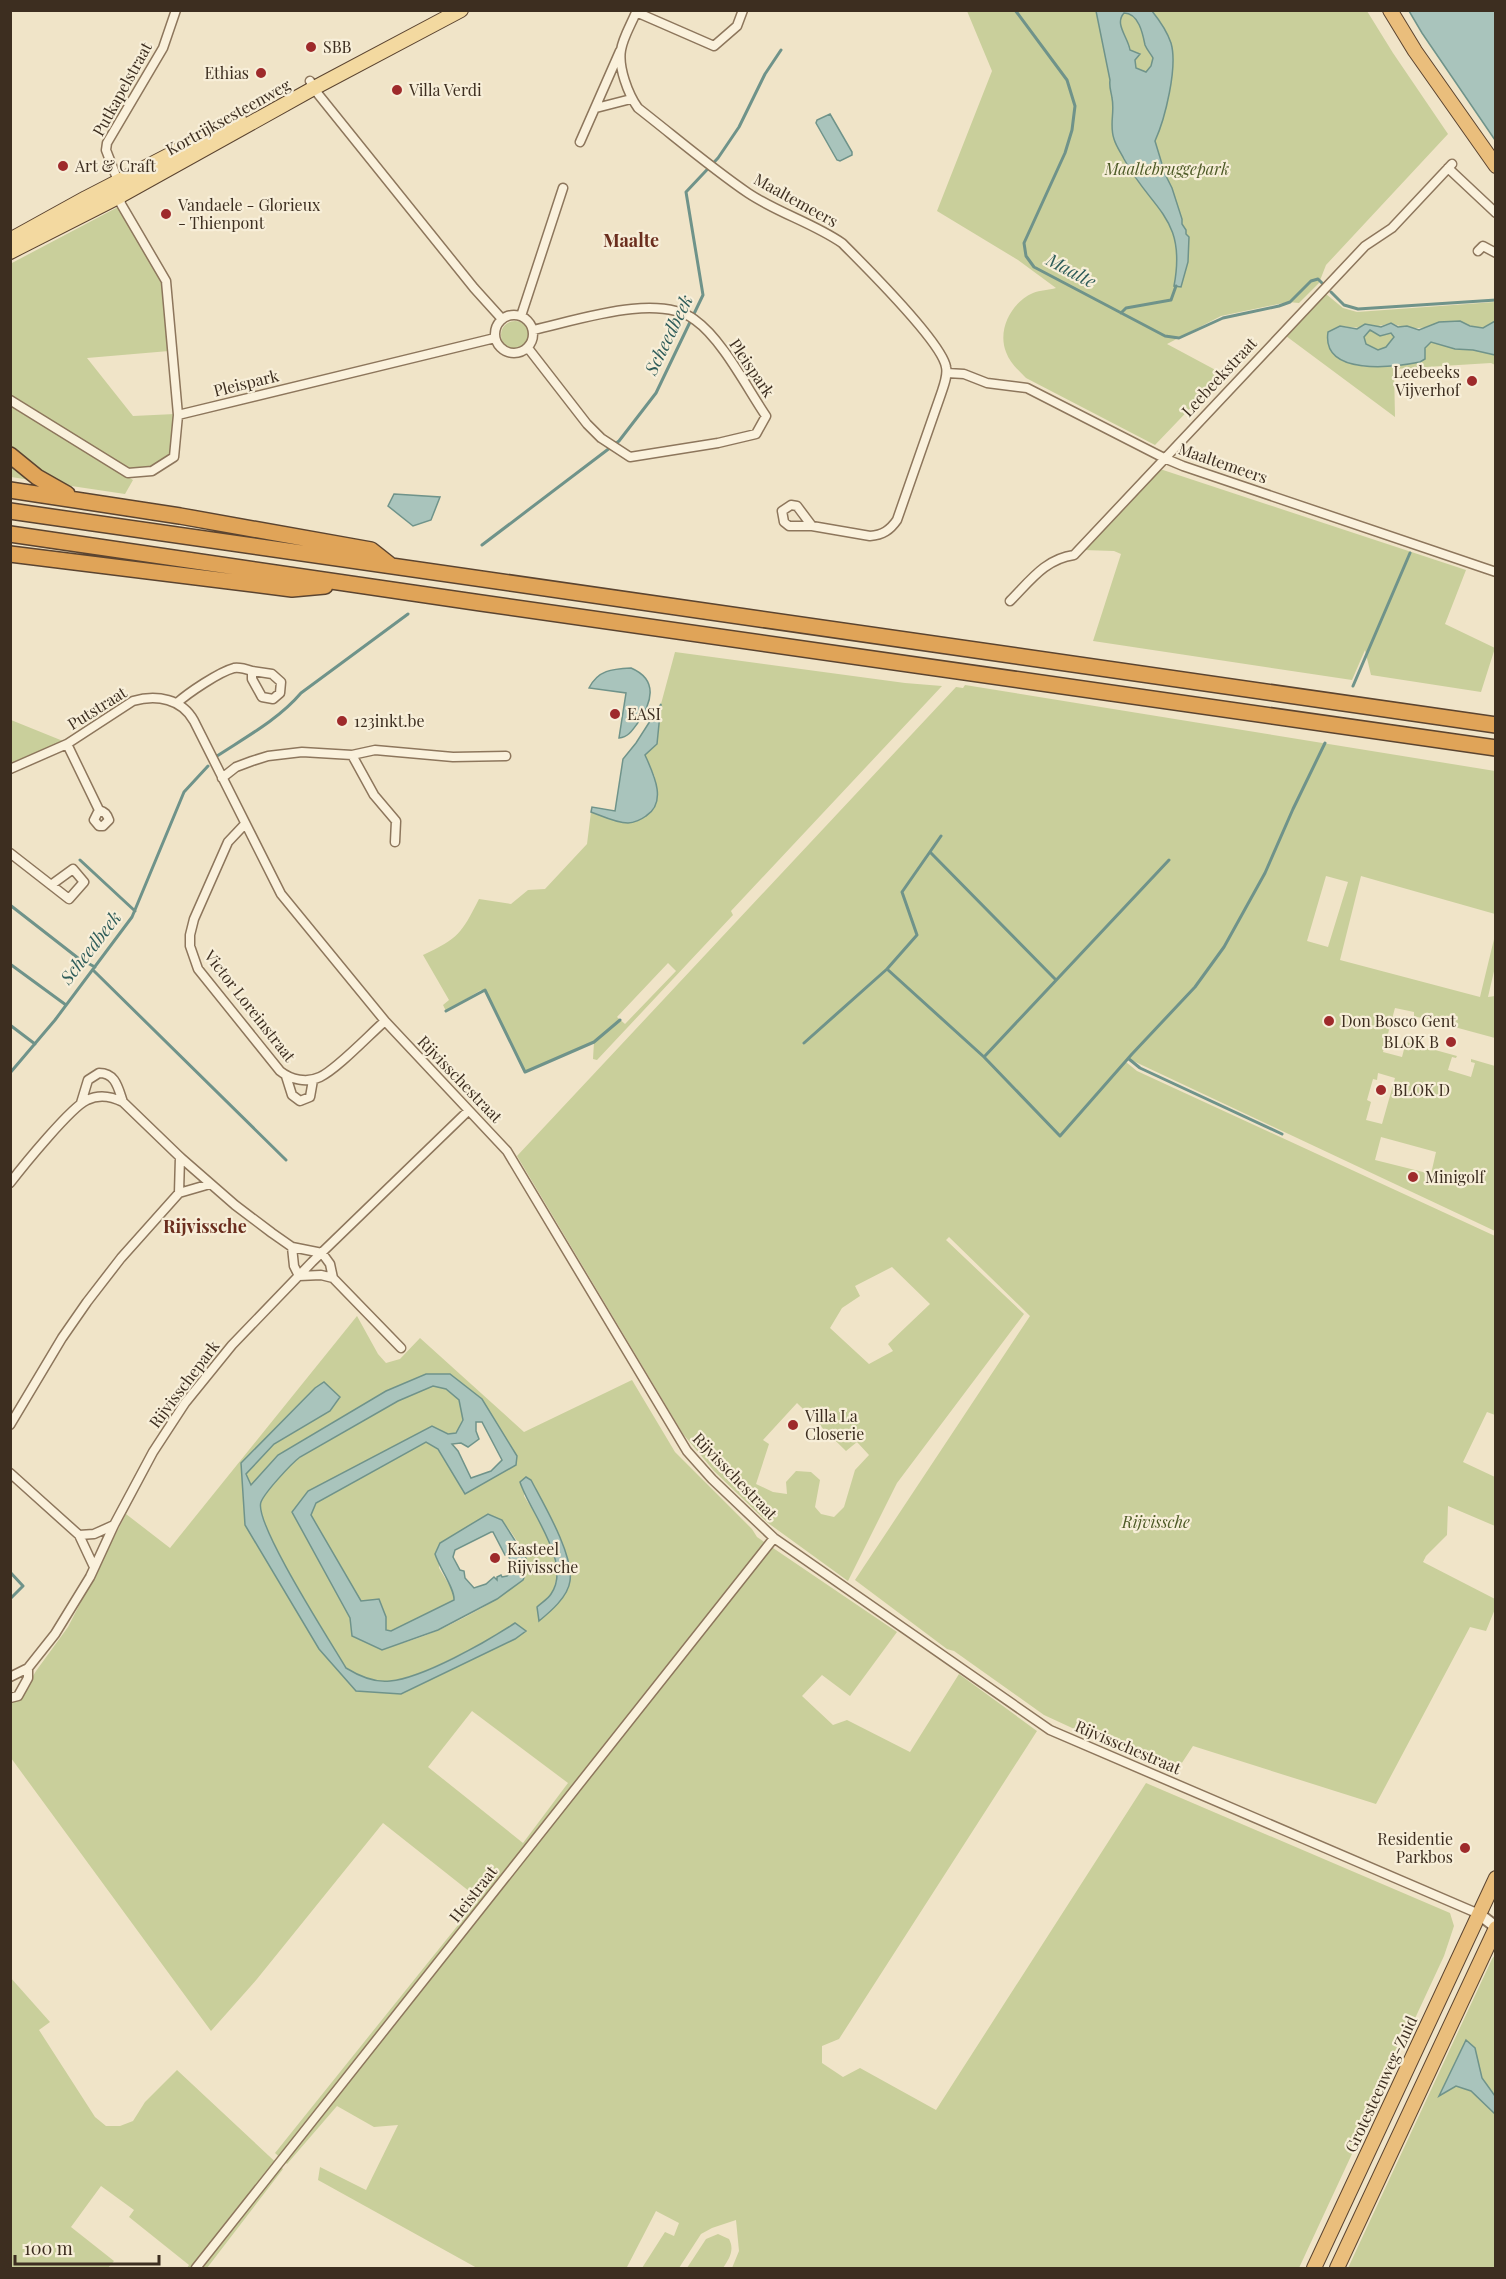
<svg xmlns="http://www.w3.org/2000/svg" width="1506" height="2279" font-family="'Playfair Display',serif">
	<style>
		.green { fill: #c9cf9b; fill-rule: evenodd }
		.water { fill: #a9c4bc; stroke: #6f938a; stroke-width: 1.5; fill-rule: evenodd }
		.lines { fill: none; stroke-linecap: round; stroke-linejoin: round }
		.stream { stroke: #6f938a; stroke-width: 3 }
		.minor-casing { stroke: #8d765c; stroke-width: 11 }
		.tertiary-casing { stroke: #8d765c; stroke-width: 14 }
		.primary-casing { stroke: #5b4430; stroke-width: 16 }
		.trunk-casing { stroke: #5b4430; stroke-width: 16 }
		.motorway-casing { stroke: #5b4430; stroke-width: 18 }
		.minor { stroke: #faf1dc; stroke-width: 8 }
		.tertiary { stroke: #faf1dc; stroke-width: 10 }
		.primary { stroke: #f3d9a0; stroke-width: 14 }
		.trunk { stroke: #eabe7c; stroke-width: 14 }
		.motorway { stroke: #e0a458; stroke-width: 15 }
		.poi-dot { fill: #9e2a2b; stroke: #f7eed8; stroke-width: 2 }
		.labels { text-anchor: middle; stroke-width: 4.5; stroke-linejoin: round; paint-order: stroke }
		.poi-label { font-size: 16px; fill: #3d2e20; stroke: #f7eed8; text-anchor: start }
		.street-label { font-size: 16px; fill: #3d2e20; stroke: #f7eed8 }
		.park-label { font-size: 16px; font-style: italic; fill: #4d5a26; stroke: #f7eed8 }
		.neighbourhood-label { font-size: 18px; font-weight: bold; fill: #6b2e1e; stroke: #f7eed8 }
		.water-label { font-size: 18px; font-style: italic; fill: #2f5d5a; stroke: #f7eed8 }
	</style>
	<rect width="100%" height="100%" fill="#f0e4c8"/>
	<path class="green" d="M967 11H1367L1393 53 1448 134 1326 265 1319 283 1299 303 1288 302 1221 316 1167 344 1223 374 1155 445 1026 378C1018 370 1010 363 1006 352 997 329 1012 302 1033 293 1040 290 1049 290 1056 288L1018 260 937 211 992 71Z
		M118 207 163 280 169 351 87 358 133 416 175 414 171 454 152 467 127 469 11 397 10 264Z
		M1326 294 1343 308 1357 312 1495 302V321L1486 328C1479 328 1473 326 1467 325 1441 323 1415 334 1391 323 1375 328 1359 329 1342 326L1328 339C1337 374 1381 368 1408 364L1431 342 1455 349 1473 350 1495 355V365L1491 363 1394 369 1395 417 1286 336Z
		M501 335a14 14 0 1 1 28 0a14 14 0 1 1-28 0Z
		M1370 330 1380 336 1389 333 1394 336 1386 347 1379 350 1366 344 1364 337Z
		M10 406 133 480 125 494 11 477Z
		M1160 469 1466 570 1445 624 1495 648 1481 692 1371 675 1365 650 1352 680 1093 641 1121 554 1114 551 1083 550Z
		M675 652 905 683 942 686 731 911 733 915 597 1060 593 1059 594 1042 525 1072 485 990H481L446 1011 443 1005 449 1000 423 955C459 938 461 934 479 899L511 904 528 890 545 889 587 844 591 812 613 820 655 777 645 755 657 744 661 704ZM668 963 676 971 625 1024 617 1017Z
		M965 685 1495 771V914L1361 876 1340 960 1480 997 1495 935V967L1488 997 1495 996V1038L1414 1016V1012L1395 1008 1383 1052 1402 1057 1406 1042 1457 1056 1456 1058 1452 1057 1448 1070 1471 1077 1475 1063 1471 1062V1059L1495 1066V1231L1129 1059 1126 1062 1137 1071 1495 1236V1415L1487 1412 1463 1462 1495 1477V1526L1448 1506 1447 1535 1426 1556 1423 1562 1495 1599V1609L1486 1631 1470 1627 1376 1804 1193 1746 1174 1775 1044 1715 954 1651 947 1649 855 1580 1030 1316 949 1237 946 1240 1024 1314 897 1483 848 1581 768 1523 714 1471 683 1434 517 1156 956 687 963 688ZM1326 876 1348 882 1328 947 1307 941ZM1378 1073 1395 1078 1382 1124 1366 1120 1371 1102 1367 1100 1373 1079 1377 1080ZM1381 1137 1436 1152 1431 1174 1375 1160ZM892 1267 930 1304 888 1344 893 1351 869 1364 830 1328 842 1308 860 1296 855 1286ZM797 1403 846 1451 857 1442 869 1455 855 1470 844 1507 834 1517 821 1514 815 1507 820 1480 811 1472 796 1471 786 1482 787 1494 773 1492 756 1484 769 1444 763 1440Z
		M11 720 63 741 11 763Z
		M357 1316 378 1354 386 1363 400 1359 420 1338 524 1432 632 1380 675 1452 752 1529 757 1537 897 1632 850 1696 822 1675 802 1696 833 1725 847 1720 910 1752 959 1674 1037 1731 839 2039 822 2046V2063L843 2077 860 2068 936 2110 1146 1783 1450 1913 1454 1926 1444 1956 1299 2268H732L739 2251 736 2220 712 2228 701 2234 679 2268H642L665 2232 674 2236 679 2223 656 2211 627 2267 629 2268H477L318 2180 320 2167 366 2190 398 2125 374 2127 337 2106 287 2164 275 2153 479 1899 383 1823 257 1979 211 2031 11 1758 10 1702 21 1696 36 1671 68 1627 126 1514 170 1548ZM426 1374 482 1399 516 1465 465 1493 438 1448 426 1442 316 1503 311 1515 361 1601 386 1617V1630L391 1631 454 1600V1593L439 1568 440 1543 502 1520C510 1530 529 1556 527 1568 525 1589 458 1621 439 1630 421 1638 401 1643 382 1650L352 1636 350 1618 292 1512 308 1491 432 1426 448 1434 456 1433 463 1420 459 1400 446 1389 433 1386 398 1401 300 1457C291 1464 265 1492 261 1502 253 1522 332 1644 346 1668 359 1676 374 1683 390 1681 423 1677 485 1642 515 1623L526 1631 515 1639 401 1694 356 1691 245 1525 241 1463 315 1388 324 1383 340 1398 330 1411 274 1444 246 1474 251 1486 278 1455 386 1391ZM526 1477 531 1480 549 1515 570 1582 537 1607 552 1594 557 1577 553 1549 547 1533 524 1496ZM472 1711 568 1783 523 1843 428 1767Z
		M1495 1955V2268H1348L1492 1959Z
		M10 1977 50 2022 39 2030 95 2117 106 2126H120L133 2121 145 2102 177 2070 283 2169 207 2268H187L189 2265 129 2217 134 2210 101 2186 71 2227 114 2261 108 2268H11Z
		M718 2234 729 2239C735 2250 729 2259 723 2268H687L706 2239Z"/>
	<path class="water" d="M1096 11H1152C1160 21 1167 31 1171 43 1178 67 1165 119 1155 141L1165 174 1172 188 1182 219V224L1186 230V234L1189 237 1188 262 1181 287 1174 286C1187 217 1152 211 1124 159 1121 153 1116 146 1114 139 1109 125 1115 112 1112 98 1111 91 1109 87 1110 80ZM1124 13C1139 13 1143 35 1145 45 1147 50 1151 54 1153 58L1151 66 1146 72 1136 68 1135 60 1140 54 1130 50C1128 37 1114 24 1124 13Z
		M1409 11H1495V140L1422 33Z
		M830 114 852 152V155L840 161 837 160 816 123 817 120Z
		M1460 321 1470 326 1483 328 1495 321V355L1473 350 1455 349 1431 342 1425 348V359L1420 362C1395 367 1321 377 1328 332L1340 326 1357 329 1365 324 1381 327 1391 323 1398 327 1407 326 1419 330 1439 322ZM1370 330 1380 336 1391 333 1394 337 1386 347 1378 350 1366 344 1364 337Z
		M394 494 440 497 431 520 413 526 388 506Z
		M631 668C659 680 652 703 637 724 632 731 628 737 619 738L626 693 589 688C598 670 612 669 631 668Z
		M661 704 657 744 645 755C653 773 668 802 646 816 642 819 634 823 628 823 616 823 602 816 591 812L592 807 615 811 623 759 636 743Z
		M426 1374H450L482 1399 517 1456 516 1465 465 1494 438 1449 426 1442 316 1503 311 1515 361 1601 379 1599 386 1617V1630L391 1631 454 1600C455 1589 439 1567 435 1554L440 1543 488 1514 502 1520 526 1558 528 1568 523 1580 497 1599 438 1630 382 1650 352 1636 350 1618 292 1512 308 1491 432 1426 448 1434 456 1433 463 1420 459 1400 446 1389 433 1386 398 1401 300 1457C291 1464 265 1492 261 1502 253 1522 332 1644 346 1668 359 1676 374 1683 390 1681 423 1678 486 1642 515 1623L526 1631 515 1639 401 1694 356 1691 319 1649 245 1525 241 1463 315 1388 324 1382 340 1397 330 1411 274 1444 246 1474 251 1485 278 1455 386 1391ZM476 1422H482L502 1460 491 1471 471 1478 458 1451 452 1444 461 1443 468 1447 479 1439 476 1431ZM491 1532H493L505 1555H508L513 1566 509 1568 510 1573 507 1576 502 1577 501 1575 497 1577V1580L494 1577 486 1584 474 1588 465 1578 464 1571 460 1570 453 1557 455 1550Z
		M526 1477 531 1480C543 1503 574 1555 570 1581 568 1597 550 1612 539 1621L537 1607C541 1603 548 1599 551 1594 573 1563 529 1511 520 1482Z
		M1466 2040 1475 2048 1482 2078 1495 2096V2114L1471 2091 1456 2086 1439 2096Z"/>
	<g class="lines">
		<path class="stream" d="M1015 10 1067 80 1075 106 1072 130 1065 153 1024 243 1026 256 1034 267 1165 336 1179 338 1223 318 1279 306 1290 302 1311 281 1318 279 1322 283
			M1331 292 1344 305 1358 309 1496 300
			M1121 313 1126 308 1171 300 1176 286
			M482 545 619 441 656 393 703 295 686 192 718 158 739 127 765 74 781 50
			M1353 686 1410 553
			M217 756C246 737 279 719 301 693L408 614
			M941 836 902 892 917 935 887 969 984 1057 1060 1136 1132 1054 1195 987 1224 947 1265 873 1293 809 1325 743
			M930 852 1056 980
			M80 860 135 911
			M10 905 78 958 95 967
			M10 964 66 1005
			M93 970 286 1160
			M446 1011 485 990 525 1072 594 1042 620 1020
			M10 1025 35 1044
			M804 1043 887 969
			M984 1057 1169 860
			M1129 1059 1140 1068 1282 1134
			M10 1073 55 1020 132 917 184 792 208 766
			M10 1572 23 1586 10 1599"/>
		<g class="minor-casing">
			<path id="minor" d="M637 10C632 23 623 37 621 50 618 67 628 94 638 108 674 136 710 167 748 193 778 213 813 223 842 243 863 264 942 342 946 367 948 375 944 385 941 394L897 520C890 530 883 535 870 536L812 526 797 506 791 505 782 511 784 522 789 526H812
				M636 12 714 46 737 26 743 10
				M310 81 318 94 474 288 502 319
				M596 108 631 99
				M580 142 620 51
				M1448 168 1496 213
				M1478 251 1483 246 1496 253
				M495 334a19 19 0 1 1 38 0a19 19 0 1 1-38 0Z
				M521 316 563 188
				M528 348 587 424 601 438 630 457 718 443 756 434 766 416C747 388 722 339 695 320 658 292 575 321 533 330
				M947 373 964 374 987 383 1027 388 1164 458 1183 466 1496 572
				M10 400 128 473 152 471 174 457 178 415 166 281 121 204 118 181 106 150 107 143 163 48 176 10
				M178 415 495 338
				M1010 601C1030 581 1045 559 1074 555L1365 246 1392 228 1452 164
				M252 671 272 674 281 682 280 693 273 699 262 697 252 679Z
				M177 703C188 693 219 672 234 668 240 667 246 669 252 671
				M67 744 99 810 94 820 99 826H103L109 820C107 814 105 812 99 810
				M352 755 374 795 396 821 395 842
				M10 769 67 744 133 701C157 694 182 699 194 721L281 894 385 1021 507 1151 687 1451 712 1479 774 1538 1050 1730 1479 1914
				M222 778 236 767 252 761 268 756 302 752 352 755 375 750 453 757 506 756
				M245 824 228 842 194 919 190 935V946L198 969 280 1071C291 1080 307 1083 320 1077 337 1069 369 1035 385 1021
				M10 853 69 899 84 882 73 869 51 885
				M286 1076 292 1095 300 1101 310 1097 313 1080
				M81 1103 88 1080 99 1073C116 1073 118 1088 123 1102
				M10 1183C23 1166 71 1107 87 1100 99 1094 111 1096 123 1102L180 1157 235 1205 272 1233 292 1247 322 1253 330 1264 333 1278 401 1348
				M179 1193 180 1157
				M292 1247 294 1266 299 1276 321 1275 333 1278
				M10 1425 62 1338 87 1302 121 1258 179 1193 210 1184
				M10 1473 79 1535 94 1567
				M79 1535 94 1534 114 1525
				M10 1677 28 1668 55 1634 90 1577 114 1525 153 1452 185 1403 232 1345 312 1262 468 1111
				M10 1698 18 1696 28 1678V1668
				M196 2268 774 1538"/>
		</g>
		<g class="tertiary-casing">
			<path id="tertiary" d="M1479 1914 1496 1927"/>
		</g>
		<g class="primary-casing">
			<path id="primary" d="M10 240 86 198 239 119
				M10 252 120 196 314 88 461 10"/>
		</g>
		<g class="trunk-casing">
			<path id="trunk" d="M1390 10 1415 51 1496 166
				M1314 2268 1496 1878
				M1337 2268 1496 1928"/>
		</g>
		<g class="motorway-casing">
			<path id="motorway" d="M10 455 37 477 67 494
				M10 490 180 516 371 550 390 565
				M10 511 1496 725
				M10 534 481 603 1496 748
				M10 554 292 589 325 586"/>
		</g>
		<use href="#minor" class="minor"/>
		<use href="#tertiary" class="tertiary"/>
		<use href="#primary" class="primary"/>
		<use href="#trunk" class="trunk"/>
		<use href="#motorway" class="motorway"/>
	</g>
	<g class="poi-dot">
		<circle cx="311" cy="47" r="6"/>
		<circle cx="261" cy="73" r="6"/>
		<circle cx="397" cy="90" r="6"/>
		<circle cx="63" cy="166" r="6"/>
		<circle cx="166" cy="214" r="6"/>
		<circle cx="1472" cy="381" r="6"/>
		<circle cx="615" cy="714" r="6"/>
		<circle cx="342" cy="721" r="6"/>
		<circle cx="1329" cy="1021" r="6"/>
		<circle cx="1451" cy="1042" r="6"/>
		<circle cx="1381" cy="1090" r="6"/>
		<circle cx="1413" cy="1177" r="6"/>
		<circle cx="793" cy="1425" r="6"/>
		<circle cx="495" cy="1558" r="6"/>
		<circle cx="1465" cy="1848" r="6"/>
	</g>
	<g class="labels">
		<g class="poi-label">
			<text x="323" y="53">SBB</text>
			<text x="249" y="79" text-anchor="end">Ethias</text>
			<text x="409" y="96">Villa Verdi</text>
			<text x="75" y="172">Art &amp; Craft</text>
			<text x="178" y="211">Vandaele - Glorieux<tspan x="178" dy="18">- Thienpont</tspan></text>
			<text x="1460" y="378" text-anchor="end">Leebeeks<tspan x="1460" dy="18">Vijverhof</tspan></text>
			<text x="627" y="720">EASI</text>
			<text x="354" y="727">123inkt.be</text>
			<text x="1341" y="1027">Don Bosco Gent</text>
			<text x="1439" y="1048" text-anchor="end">BLOK B</text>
			<text x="1393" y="1096">BLOK D</text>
			<text x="1425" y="1183">Minigolf</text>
			<text x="805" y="1422">Villa La<tspan x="805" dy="18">Closerie</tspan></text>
			<text x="507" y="1555">Kasteel<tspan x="507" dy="18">Rijvissche</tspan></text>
			<text x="1453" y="1845" text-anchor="end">Residentie<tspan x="1453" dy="18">Parkbos</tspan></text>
		</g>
		<g class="street-label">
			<text transform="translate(122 89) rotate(-61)" y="6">Putkapelstraat</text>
			<text transform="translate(228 117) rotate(-29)" y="6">Kortrijksesteenweg</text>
			<text transform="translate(796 200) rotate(29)" y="6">Maaltemeers</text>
			<text transform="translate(752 368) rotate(56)" y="6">Pleispark</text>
			<text transform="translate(1219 377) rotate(-47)" y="6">Leebeekstraat</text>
			<text transform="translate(246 383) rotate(-14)" y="6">Pleispark</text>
			<text transform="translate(1223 463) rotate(19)" y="6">Maaltemeers</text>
			<text transform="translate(97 708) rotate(-32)" y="6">Putstraat</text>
			<text transform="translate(250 1006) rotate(52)" y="6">Victor Loreinstraat</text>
			<text transform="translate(460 1079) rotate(46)" y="6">Rijvisschestraat</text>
			<text transform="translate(184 1384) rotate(-53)" y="6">Rijvisschepark</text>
			<text transform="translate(735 1476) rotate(46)" y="6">Rijvisschestraat</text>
			<text transform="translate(1128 1747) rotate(23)" y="6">Rijvisschestraat</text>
			<text transform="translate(473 1894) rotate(-52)" y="6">Heistraat</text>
			<text transform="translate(1381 2084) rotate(-65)" y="6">Grotesteenweg-Zuid</text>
		</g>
		<g class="park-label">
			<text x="1167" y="175">Maaltebruggepark</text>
			<text x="1156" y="1528">Rijvissche</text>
		</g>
		<g class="neighbourhood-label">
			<text x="631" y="247">Maalte</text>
			<text x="205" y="1233">Rijvissche</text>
		</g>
		<g class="water-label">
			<text transform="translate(1071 271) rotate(28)" y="6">Maalte</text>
			<text transform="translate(669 335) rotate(-64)" y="6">Scheedbeek</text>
			<text transform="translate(91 948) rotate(-52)" y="6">Scheedbeek</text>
		</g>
	</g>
	<rect width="1506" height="2279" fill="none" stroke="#3d2e20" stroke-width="24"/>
	<path d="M15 2255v9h144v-9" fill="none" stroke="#3d2e20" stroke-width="3"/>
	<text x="24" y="2255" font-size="18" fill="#3d2e20" stroke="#f7eed8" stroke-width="4.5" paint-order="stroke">100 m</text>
</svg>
